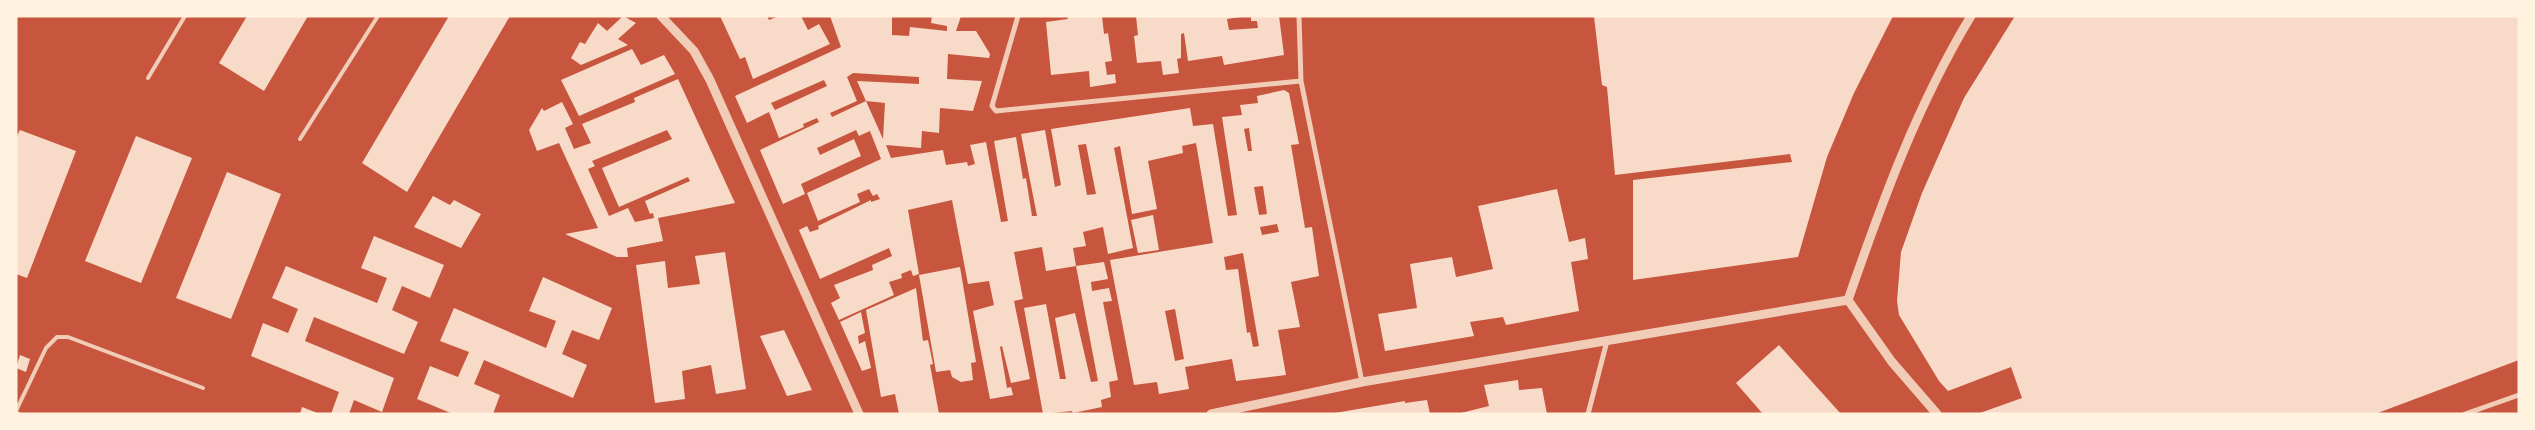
<svg xmlns="http://www.w3.org/2000/svg" width="2535" height="430" font-family="Raleway,sans-serif">
	<style>
		.building { fill: #f7dbc8; fill-rule: evenodd }
		.lines { fill: none; stroke-linecap: round; stroke-linejoin: round }
		.service { stroke: #f1ccb7; stroke-width: 4 }
		.minor { stroke: #f1ccb7; stroke-width: 5 }
		.tertiary { stroke: #f1ccb7; stroke-width: 9 }
	</style>
	<rect width="100%" height="100%" fill="#c8553d"/>
	<path class="building" d="M247 16H308L264 91 219 63Z
		M449 16H510L407 192 362 163Z
		M623 16 636 23 618 39 628 45 581 65 571 58 580 42 585 44 598 23 607 31Z
		M720 16H767L769 20 779 16H801L808 30 819 24 830 44 753 79 745 57 740 59Z
		M830 16 892 17V35L909 36 910 27 947 31V26L931 23 932 16H961L956 31H976L990 54 989 58 948 54 947 79 982 81 973 111 940 108 939 133 922 131 921 148 886 145 891 158 943 150 946 165 967 162 968 166 975 164 970 145 986 142 1001 222 1008 221 994 141 1016 137 1023 179 1026 178 1032 216H1037L1021 134 1045 130 1055 187 1061 185 1051 129 1190 108 1193 126 1213 124 1228 216 1237 215 1222 117 1242 115 1240 105 1258 103 1257 96 1284 90 1289 93 1299 144 1291 145 1305 228 1312 227 1319 276 1291 282 1300 327 1278 330 1286 375 1236 381 1232 359 1185 367 1189 389 1159 394 1157 382 1134 385 1110 260 1213 243 1196 143 1182 146 1183 153 1148 161 1157 209 1132 214 1120 146 1114 148 1133 248 1108 254 1103 227 1083 232 1086 246 1073 248 1076 266 1046 271 1042 247 1014 252 1023 299 1014 301 1030 379 1011 383 1002 346 1000 347 1007 388 1011 387 1013 395 990 399 973 311 994 305 989 281 968 284 952 200 908 210 919 274 913 276 911 270 901 274 902 278 889 282 894 295 839 320 831 303 840 298 834 285 873 270 872 265 892 256 889 248 820 279 799 230 807 226 810 232 819 229 818 226 871 200V202L880 199 877 194 873 196 869 189 857 194 860 202 818 221 807 193 881 159 870 131 859 136 856 130 817 148 820 155 854 139 861 156 801 184 805 194 783 204 760 150 819 122 817 118 803 124 804 127 779 138 769 112 747 123 735 96 841 47ZM853 73 919 77V84L857 81 866 101 885 103 883 139 866 101 832 117 830 113 857 101 847 77ZM824 80 827 86 775 110 771 103ZM1249 128 1252 151H1248L1244 129ZM1086 144 1096 194 1087 195 1078 145ZM1263 186 1267 214 1259 215 1254 187ZM1277 224 1279 232 1262 235 1260 227ZM1243 253 1259 346 1253 347 1250 332 1247 333 1238 269 1226 270 1224 257ZM1175 309 1184 359 1175 361 1165 311Z
		M1067 16H1102L1104 34 1108 33 1112 61 1105 62 1107 75 1115 74 1116 83 1090 87 1089 71 1051 75 1046 22 1068 19Z
		M1136 16H1247L1227 19 1229 30 1258 28 1257 21H1251V16H1279L1284 55 1224 65 1222 56 1188 61 1184 33 1181 34V58L1177 59 1179 73 1163 75 1161 61 1137 63 1134 36 1138 35Z
		M1594 16H1893L1854 93 1827 157 1798 257 1633 280V180L1792 162 1790 154 1615 175 1607 87 1602 85Z
		M2015 16H2519V360L2375 414H1977L2022 398 2011 367 1948 391 1939 381 1899 315 1897 301 1901 252 1922 193 1964 98Z
		M632 49 641 65 664 55 675 74 579 116 561 80Z
		M678 79 735 203 658 218 663 241 627 248 628 257H617L565 234 598 228 559 143 537 151 529 130 542 108 544 111 562 102 573 124 565 128 574 149 591 143 582 124 635 102 634 98ZM667 130 672 139 602 168 611 189 619 207 688 177 690 181 645 201 650 214 653 213 654 218 635 222 628 208 609 216 588 169 595 166 592 161Z
		M20 130 76 151 27 278 16 274V138Z
		M136 136 192 158 141 283 85 261Z
		M227 172 281 194 231 319 176 298Z
		M1557 189 1569 242 1585 238 1588 259 1571 262 1579 311 1506 325 1503 317 1470 322 1474 336 1385 351 1378 314 1417 308 1410 264 1452 257 1456 277 1493 269 1478 206Z
		M433 196 450 205 454 200 481 214 461 248 414 227Z
		M1153 215 1159 250 1138 253 1131 220Z
		M374 236 444 265 430 298 402 286 392 310 418 322 404 354 314 317 305 341 394 378 382 412 354 400 349 414H331L339 392 251 356 263 323 288 333 298 309 272 298 286 266 377 303 387 278 361 268Z
		M725 252 746 389 716 394 711 365 682 371 685 399 655 403 636 265 665 261 668 288 700 284 695 256Z
		M1104 262 1108 279 1091 282 1092 291 1109 288 1112 301 1103 302 1118 380 1109 382 1111 397 1101 400 1102 407 1073 413 1072 411 1043 414 1024 308 1046 304 1060 379H1066L1055 318 1075 313 1091 382 1098 381 1076 266Z
		M960 267 976 362 971 363 973 380 961 382 952 377 950 370 936 372 919 275Z
		M543 277 612 308 599 340 572 330 562 354 587 365 573 398 484 360 474 384 500 395 493 414H453L417 399 430 366 458 377 469 352 440 341 454 308 546 348 556 321 529 311Z
		M916 288 923 341 928 340 933 364 930 365 939 414H899L895 394 881 397 866 310Z
		M861 312 865 333 858 336 859 344 865 341 871 368 862 371 840 322Z
		M784 330 812 390 787 396 760 336Z
		M1779 345 1841 414H1763L1736 383Z
		M20 355 30 359 26 372 16 368Z
		M1518 380 1519 390 1542 388 1547 414H1457L1489 406 1484 385Z
		M1427 400 1430 414H1329L1405 401V403Z
		M302 407 320 414H300Z"/>
	<g class="lines">
		<path class="service" d="M148 78 185 16
			M300 139 378 16
			M16 411 46 348 57 337H68L203 388"/>
		<path class="minor" d="M1018 16 992 106 996 111 1301 81
			M1299 16 1301 81 1362 382
			M16 413 18 414
			M1588 414 1607 341
			M2465 414 2519 395"/>
		<path class="tertiary" d="M661 16 694 51 710 80 859 414
			M1848 300C1882 202 1917 105 1971 16
			M1848 300 1892 362 1937 414
			M1211 414 1362 382 1848 300"/>
	</g>
	<rect width="2535" height="430" fill="none" stroke="#fff3e0" stroke-width="35"/>
</svg>
